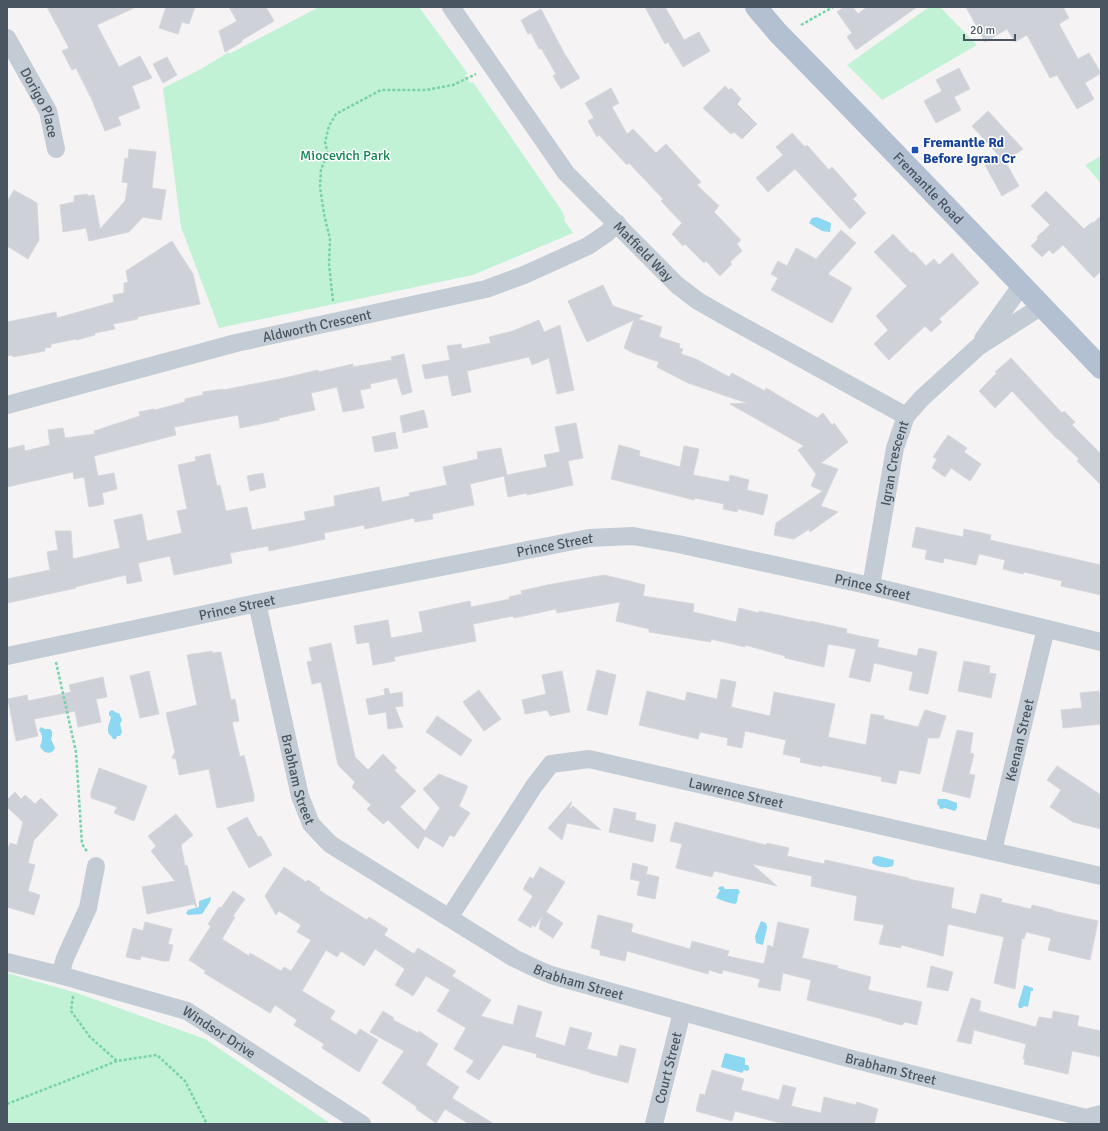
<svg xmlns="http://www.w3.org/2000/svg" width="1108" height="1131" font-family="Signika,sans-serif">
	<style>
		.green { fill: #c1f2d6 }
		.water { fill: #8cd7f1 }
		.building { fill: #ced1d7; stroke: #d6d8de }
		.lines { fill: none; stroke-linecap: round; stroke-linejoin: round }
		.path { stroke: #77d3aa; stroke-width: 2.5; stroke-dasharray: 3 2; stroke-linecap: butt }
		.minor { stroke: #c3ccd4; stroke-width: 18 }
		.major { stroke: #b2c0d2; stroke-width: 22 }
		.transit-dot { fill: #1a4fb4; stroke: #fff; stroke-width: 1.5 }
		.labels { text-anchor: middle; stroke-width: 3; stroke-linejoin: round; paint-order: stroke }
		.street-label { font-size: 14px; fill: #495561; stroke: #fff }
		.transit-label { font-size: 14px; font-weight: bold; fill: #164399; stroke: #fff; text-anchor: start }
		.park-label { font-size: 14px; fill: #138351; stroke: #fff }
	</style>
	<rect width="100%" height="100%" fill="#f5f3f3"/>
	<path class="green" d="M319 7H419L468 74 465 75 470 83 473 82 562 211 565 218 564 220 573 233 473 275 219 328 181 227 163 88 201 69 229 52V54Z
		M929 7H940L977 45 882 100 847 65Z
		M1101 156V183L1085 165Z
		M7 973 77 993 205 1039 331 1124H7Z"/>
	<path class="water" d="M817 217 831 223 830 232 822 231 809 223 812 218Z
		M112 710 117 713H119L122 720 120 724 122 732 120 736H117L116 739H113C112 737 111 736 109 734 106 729 110 722 111 717L109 715V712Z
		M41 727 45 729H50L52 731V736L51 739 55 748C51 756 43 753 40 746 43 739 43 736 39 730Z
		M938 799H946L957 803V808L955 811 945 808 940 809 939 806 937 804Z
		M878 856 894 860 893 866C885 868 879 868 872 863L873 857Z
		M723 886 725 889H738L740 892 738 895 737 902 735 904C729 903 721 900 716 898L720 890 718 889 719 887Z
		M211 897 210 902 202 914 188 915 186 913 188 910 199 907V901Z
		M761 921 766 923 767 928 763 945 756 943 755 936Z
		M1024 985 1033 988V991H1031L1028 1007 1024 1006 1022 1008H1019L1018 1005Z
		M725 1053 745 1058V1065H748L749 1067V1070L747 1071 744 1070 742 1073 721 1067Z"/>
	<path class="building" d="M47 7H136L97 25 119 67 140 56 152 78 132 86 140 108 118 117 121 125 105 131 92 100 76 68 72 70 62 51 69 48Z
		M166 7H195L189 24 182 22 178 34 159 28Z
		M229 7H266L274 21 242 40V42L225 52 219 31 237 21Z
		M645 7H665L684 40 699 32 710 51 683 67 668 42 665 44Z
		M844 7H853L858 14 867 7H917L856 50 847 37 852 33 837 12Z
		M966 7H1063L1069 18 1059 24 1078 59 1089 53 1101 73 1085 83 1094 99 1077 109 1057 75 1050 78 1027 35 1015 42 1007 29 985 42Z
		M541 9 564 53 580 78 561 89 553 76 556 74 541 48 539 49 531 33 528 34 521 20Z
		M167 57 177 75 163 83 153 64Z
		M959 68 970 89 954 97 961 110 936 123 924 101 942 91 936 80Z
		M725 86 729 90 731 88 741 99 737 104 757 124 742 139 734 132 731 134 703 108Z
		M611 88 619 103 612 107 627 134 633 129 656 153 666 144 701 182 697 185 719 206 714 212 741 240 737 244 742 251 730 262 732 264 720 276 706 261 704 263 685 244 683 246 672 234 682 223 661 201 663 199 629 163 627 165 599 135 597 137 588 121 594 118 585 103Z
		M988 111 1023 149 1005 161 1019 186 1002 196 985 165 1000 157 972 126Z
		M792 133 805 147 807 145 829 170 832 167 857 195 853 199 866 213 850 229 795 169 768 192 756 178 783 155 776 147Z
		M129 149 156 152 152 188 166 190 161 220 143 217 129 232 89 241 86 228 63 232 60 205 74 202V196L87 194 88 196 94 195 100 229 125 201 128 183 122 182 125 158 128 159Z
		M14 190 37 203 39 240 28 259 7 246V202Z
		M1046 191 1084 229 1092 222 1093 223 1101 216V271L1094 278 1063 245 1053 254 1049 250 1042 257 1031 246 1038 239 1037 237 1050 225 1031 206Z
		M841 230 856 243 828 274 852 288 832 323 771 290 778 278 771 274 778 261 787 266 796 248 816 259Z
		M893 234 911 253 913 252 926 266 934 259 939 265 952 253 979 283 939 319 942 322 931 332 925 326 889 360 874 344 888 330 876 316 907 286 874 252Z
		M172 241 193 274 200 304 137 317 138 319 113 324 115 329 95 333V335L77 340 76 339 51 344V347L45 348V351L13 357V355L7 356V322L56 312 57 318 114 302 113 295 124 293V283L128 282 126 271Z
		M603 285 613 306 643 316 638 319 662 327 659 337 680 344 679 348 683 349 681 354 696 359 729 377 732 373 765 391 766 388 817 418 823 413 832 425 834 423 848 442 821 463 838 469 821 506 838 512 810 532 809 529 794 539 774 535 776 523 823 491 811 486 816 474 798 450 804 446 730 404 747 403 688 383 657 367 659 362 633 353 624 348 634 320 587 342 568 301Z
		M539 320 544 332 560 325 574 390 557 394 549 358 532 365 529 357 467 371 471 392 452 396 448 375 425 379 422 365 450 360 447 346 461 344 462 349 491 343 489 337 513 331Z
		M404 354 412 392 402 395 397 378 370 384 371 388 360 390 364 408 343 412 337 387 311 393 315 410 279 418V420L240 428 238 415 174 427 176 435 94 456 98 476 114 473 117 489 102 493 104 504 89 507 84 477 74 479 73 472 7 487V449L24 445 25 451 50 445 48 430 63 428 65 438 95 434 94 431 140 416 139 412 154 409 155 410 185 402V399L203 395V392L223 389V390L289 377 318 370V372L353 364V367L392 360 391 357Z
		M1011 358 1062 413 1064 411 1075 422 1072 425 1101 454V485L1077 461 1079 459 1058 439H1057L1012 391 995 408 979 391 997 373 995 372Z
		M424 410 428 427 403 433 400 416Z
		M576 423 583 458 568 461 573 485 527 495V493L508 497 504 476 470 484 474 505 432 514 433 519 415 522 414 518 365 529 364 525 324 533 325 539 269 551 268 546 230 553 232 563 174 575 170 556 138 563 142 581 127 584 126 575 75 587 76 588 7 603V579L50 570 47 552 58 550 55 531H71L73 559 120 548 114 520 142 514 147 541 182 533 177 511 187 509 178 465 196 461 195 457 210 454 217 486 220 485 226 511 247 507 252 530 306 520 304 512 335 506 334 496 379 487 382 502 410 496 409 493 447 485 443 467 478 459 477 452 501 448 507 475 547 467 544 455 560 452 555 427Z
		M395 432 398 448 375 452 372 437Z
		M948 435 967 448 964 452 981 464 970 481 951 468 945 477 932 468 937 459 933 457Z
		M619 445 640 451 639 456 680 467 684 446 699 449 693 475 729 482 730 475 749 480 747 490 768 495 763 515 738 509 737 512 723 509 724 504 695 498 694 500 611 479Z
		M263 473 266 487 250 491 247 476Z
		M916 527 963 537 964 529 991 535 990 540 1101 565V595L1061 586 1062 581 1024 572 1023 574 1003 569 1005 560 979 554 976 565 944 558 943 563 925 559 927 550 912 547Z
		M604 575 621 579 645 585 643 596 694 604 693 612 736 622 739 608 759 613V611L810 622V621L847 629 846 633 879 640 877 647 917 656 919 648 937 652 928 694 909 690 913 672 874 663 870 682 849 677 856 649 828 644 824 667 785 658V656L745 645V647L711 639V642L649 632V629L616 621 620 602 557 613 556 609 514 618 513 616 473 624 476 641 394 657 395 661 373 665 369 642 357 644 354 626 388 620 391 638 423 632 419 612 470 601 471 607 510 599 509 597 522 594 521 591 547 585Z
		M331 643 355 757 368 770 383 754 397 768 394 770 416 791 400 807 425 831 440 808 423 789 439 774 468 786 459 806 470 813 454 837 450 835 443 847 425 836 418 849 388 820 383 824 367 809 371 805 352 787 355 782 338 765 321 682 312 684 307 662 312 661 309 648Z
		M212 651 213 653 221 652 231 700 235 699 239 721 232 722 240 757 244 755 254 795V801L217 808 209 769 179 775 176 759 172 758 175 752 166 713 197 705 187 655Z
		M964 661 990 666 989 673 996 674 991 698 958 691Z
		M597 670 616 675 607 715 587 710Z
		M149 671 159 714 140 718 130 676Z
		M562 671 570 712 550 716 547 710 525 714 522 700 546 694 542 675Z
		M103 677 107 697 96 699 101 722 78 727 75 711 34 719 38 736 16 741 8 699 27 695 28 701 71 692 69 685Z
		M721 679 736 682 731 707 770 716 774 692 835 704 828 737 866 745 871 714 884 716V719L918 727 925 710 946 716 939 738H928L920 774 899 770 896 784 881 781 882 777 822 765V767L800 762 801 758 783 754 786 740 745 731 742 748 727 745 728 738 700 732 698 739 639 725 647 691 685 701 687 692 717 699Z
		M388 688 390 694 402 692 403 706 395 707 403 727 388 729 386 712 369 715 366 699 385 695 384 689Z
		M479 690 501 719 484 731 463 702Z
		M1099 691 1101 710V724L1063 728 1061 710 1082 708 1080 693Z
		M437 716 472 740 461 756 426 732Z
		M957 730 973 733 970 753 974 754 969 774 975 775 970 798 942 791Z
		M1057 766 1101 795V829L1073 822 1050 807 1061 790 1047 780Z
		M99 768 147 786 134 821 114 813 117 807 91 798V792Z
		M15 792 21 799 25 795 35 804 41 798 58 815 34 840 28 863 35 865 28 891 40 895 34 915 7 907V852L10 843 17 845 23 822 7 807V800Z
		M572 801 569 810 573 806 601 830 567 823 562 840 548 828Z
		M614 808 636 813 635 820 656 825 653 842 609 832Z
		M176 814 193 835 181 845 185 866 187 865 197 908 194 904 147 914 142 887 175 881 151 851 156 846 148 836Z
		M247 817 258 837 261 836 272 855 249 868 227 828Z
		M675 822 766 845 767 843 789 848 787 856 824 864 825 860 909 878 908 879 954 888 951 908 976 914 981 894 1002 899 1001 902 1031 909 1032 905 1053 910V911L1098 921 1090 960 1048 950 1051 938 1026 932 1024 939 1022 938 1015 989 994 983 1004 937 948 924 943 956 901 945V948L879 944 884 925 854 920 857 896 811 886 812 876 752 864 777 886 714 871 712 877 676 868 682 844 670 841Z
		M633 863 648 867 646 874 659 877 655 899 637 895 640 881 630 879Z
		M284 867 306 882 308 880 320 888 319 890 367 920 369 917 388 929 384 935 414 954 418 948 456 971 452 976 491 1000 481 1016 513 1025 518 1005 542 1012 535 1037 565 1046 570 1027 592 1033 587 1049 617 1057 620 1045 636 1049 628 1083 590 1073V1072L536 1057 537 1054 503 1045 479 1080 466 1072 474 1061 454 1049 466 1028 437 1011 450 990 426 976 413 996 395 985 405 969 375 949 364 966 341 951 337 957 326 950 302 991 335 1011 330 1019 356 1035 360 1029 378 1040 359 1072 322 1048 324 1044 294 1025 297 1020 275 1005 270 1013 204 973 206 971 189 960 211 926 208 924 219 907 221 908 233 891 245 899 233 916 235 917 222 939 249 956 250 953 281 971 284 967 291 971 311 940 297 932 301 925 279 911 276 915 265 896Z
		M540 867 565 882 546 912 563 923 553 938 539 929 542 916 535 927 532 925 531 928 518 920 533 896 523 889 530 877 533 879Z
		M598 915 633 924 631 932 690 949 692 941 729 951 727 956 764 964 768 945 773 947 778 922 809 929 802 958 838 966 837 968 871 977 868 990 922 1002 917 1025 905 1022 902 1025 882 1020V1019L807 1000 811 980 783 973 780 991 758 987 760 979 723 970 722 974 709 970 708 974 627 951 625 961 600 955V950L591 948Z
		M145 922 172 929 168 944 173 945 169 961H163L141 956 140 960 126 957 133 928 143 931Z
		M931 966 953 972 948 991 927 987Z
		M971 998 981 1001 979 1011 1036 1027 1039 1017 1052 1019 1053 1011 1079 1016 1077 1026 1101 1031V1057L1072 1051 1068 1074 1024 1064 1025 1059H1023L1026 1044 974 1030 971 1044 957 1041Z
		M383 1011 394 1018 393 1020 418 1033 419 1031 438 1044 426 1065 459 1087 452 1098 494 1124H469L445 1109 436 1123 416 1109 417 1107 382 1083 404 1051 370 1032Z
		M712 1070 744 1079 741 1090 779 1100 783 1085 796 1088 791 1106 821 1113 824 1097 856 1105 857 1102 878 1109 874 1124H784L735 1111 732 1121 696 1111 700 1094 705 1095Z"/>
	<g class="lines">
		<path class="path" d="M801 25 833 7
			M333 301 329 264 330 239 324 214 320 187 321 169 328 155 325 142 329 126 336 114 381 90H426L453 85 476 74
			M56 662 76 752 82 844 88 853
			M73 996 71 1011 90 1037 117 1061
			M7 1104 117 1061 157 1055 185 1081 207 1124"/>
		<g class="minor">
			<path id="s1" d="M451 7 566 173 677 285 698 301 726 317 906 416"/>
			<path id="s2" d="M7 38 48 111 56 149"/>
			<path d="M983 339 1016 293 1022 287"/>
			<path id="s3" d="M7 405 236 343 486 289 524 275 588 246 607 233 617 223"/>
			<path id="s4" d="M871 586 895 448 906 416 922 398 978 347 1034 311 1040 305"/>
			<path id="s5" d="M257 603 300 796 311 824 330 844 514 958 539 970 551 975 844 1057 1086 1118 1101 1114"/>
			<path id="s6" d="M7 656 257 603 589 538 633 536 678 544 871 586 1101 642"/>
			<path id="s7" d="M993 851 1041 649 1046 629"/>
			<path id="s8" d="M449 918 534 786 551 764 589 759 1101 876"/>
			<path id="s9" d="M7 962 60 975 187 1011 362 1124"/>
			<path d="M60 975 65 958 88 908 96 866"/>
			<path id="s10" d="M654 1124 682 1012"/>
		</g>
		<path class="major" id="s11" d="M756 7 778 33C887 144 994 256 1101 368"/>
	</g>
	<rect class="transit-dot" x="911" y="146" width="8" height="8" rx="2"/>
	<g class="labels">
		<g class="street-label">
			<text dy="5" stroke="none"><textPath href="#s2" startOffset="73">Dorigo Place</textPath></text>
			<text dy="5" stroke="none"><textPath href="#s11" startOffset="250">Fremantle Road</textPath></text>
			<text dy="5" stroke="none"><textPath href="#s1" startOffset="312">Matfield Way</textPath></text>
			<text dy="5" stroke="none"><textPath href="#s3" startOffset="320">Aldworth Crescent</textPath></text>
			<text dy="5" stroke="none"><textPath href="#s4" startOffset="125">Igran Crescent</textPath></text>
			<text dy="5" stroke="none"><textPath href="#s6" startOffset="559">Prince Street</textPath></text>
			<text dy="5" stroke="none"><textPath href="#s6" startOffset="883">Prince Street</textPath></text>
			<text dy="5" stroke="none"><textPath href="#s6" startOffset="235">Prince Street</textPath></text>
			<text dy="5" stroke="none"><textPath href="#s7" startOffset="114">Keenan Street</textPath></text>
			<text dy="5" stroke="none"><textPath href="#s5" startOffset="181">Brabham Street</textPath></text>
			<text dy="5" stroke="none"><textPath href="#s8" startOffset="374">Lawrence Street</textPath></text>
			<text dy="5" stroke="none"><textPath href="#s5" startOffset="541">Brabham Street</textPath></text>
			<text dy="5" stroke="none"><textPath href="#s9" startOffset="225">Windsor Drive</textPath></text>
			<text dy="5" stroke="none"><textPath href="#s10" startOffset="58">Court Street</textPath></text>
			<text dy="5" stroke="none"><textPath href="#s5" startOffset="865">Brabham Street</textPath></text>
		</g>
		<g class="transit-label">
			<text x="923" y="147">Fremantle Rd<tspan x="923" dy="16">Before Igran Cr</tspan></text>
		</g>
		<g class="park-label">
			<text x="345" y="160">Miocevich Park</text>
		</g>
	</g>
	<rect width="1108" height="1131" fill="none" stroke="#495561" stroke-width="16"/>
	<path d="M964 34v6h51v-6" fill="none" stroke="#495561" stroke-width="2"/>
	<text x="970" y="34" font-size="12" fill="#495561" stroke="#ffffff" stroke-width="3" paint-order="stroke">20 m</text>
</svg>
